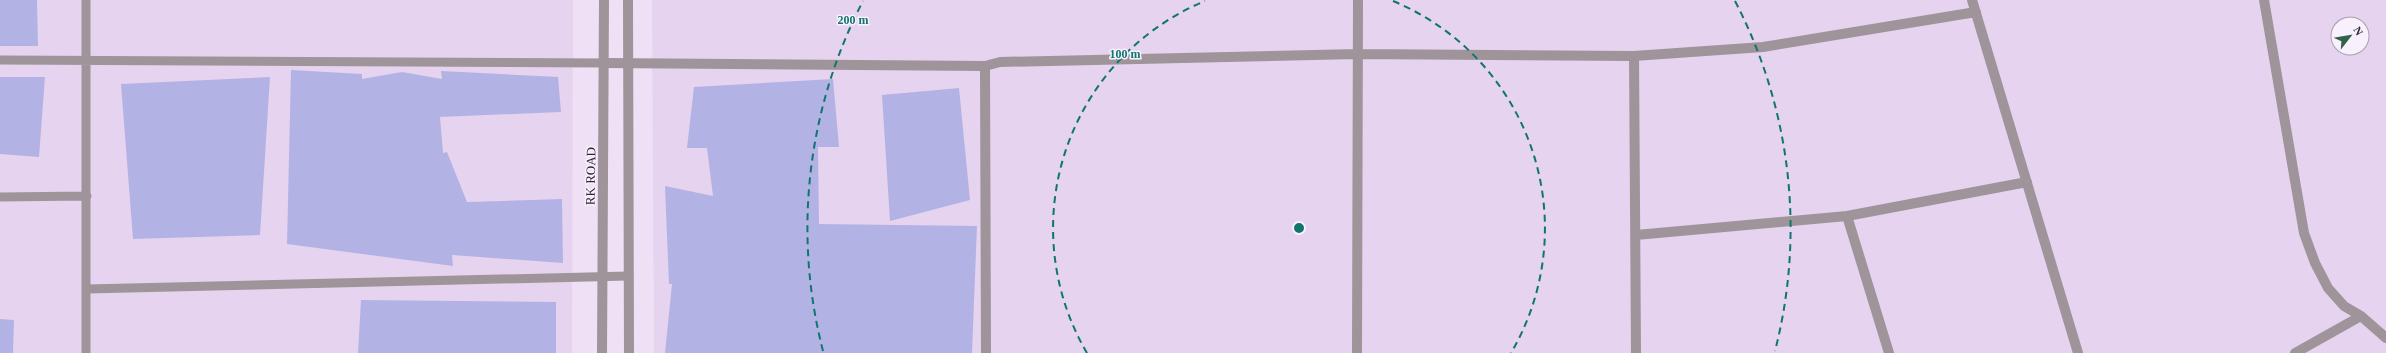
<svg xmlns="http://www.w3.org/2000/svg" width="2386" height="353" font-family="Georgia,serif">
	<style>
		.built { fill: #e6d3ef; fill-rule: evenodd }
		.building { fill: #b2b3e4 }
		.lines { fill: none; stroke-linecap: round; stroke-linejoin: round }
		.service { stroke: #9f9499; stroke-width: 9 }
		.minor { stroke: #9f9499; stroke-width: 10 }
		.tertiary { stroke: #9f9499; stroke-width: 10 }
		.ring { fill: none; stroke: #0f766e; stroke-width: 2; stroke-dasharray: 7 5 }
		.labels { text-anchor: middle; stroke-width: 3; stroke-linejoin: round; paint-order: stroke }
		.street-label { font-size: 13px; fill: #2d272f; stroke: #f9f0fd }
		.centre { fill: #0f766e; stroke: #f9f0fd; stroke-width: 2 }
		.ring-label { font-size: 12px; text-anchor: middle; font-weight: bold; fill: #0f766e; stroke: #f9f0fd; stroke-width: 3; stroke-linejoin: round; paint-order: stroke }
	</style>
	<rect width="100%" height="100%" fill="#efe0f6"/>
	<path class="built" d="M0 0H573L572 353H0Z
		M652 0H2386V353H654ZM2338 24H2362V48H2338Z"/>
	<path class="building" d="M0 0H37L38 46H0Z
		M291 70 362 74V79L402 72 442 79 441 71 558 77 561 112 440 117 443 153 447 152 467 202 562 199 563 263 452 255 453 266 287 244Z
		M0 77H45L39 157 0 154Z
		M270 77 260 235 133 239 121 84Z
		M833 79 839 147H818L819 224 977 226 972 353H665L672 284H669L665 186 713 196 707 148H687L694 87Z
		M959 88 970 200 890 221 882 95Z
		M361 300 556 302V353H358Z
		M0 319 14 320 13 353H0Z"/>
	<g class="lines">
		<path class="service" d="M0 60 604 63
			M0 197 87 196
			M87 289 628 276
			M86 353V0"/>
		<path class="minor" d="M1972 0 2078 353
			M2264 0 2304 233 2315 263 2328 288 2344 306 2361 316 2386 338
			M1634 56 1636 353
			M604 63 985 66 1000 62 1357 54 1634 56 1763 47 1976 12
			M985 66 986 353
			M1847 216 1889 353
			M1636 235 1847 216 2027 182
			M1357 353 1358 0
			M2295 353 2361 316"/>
		<path class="tertiary" d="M628 0 629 353
			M602 353 604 0"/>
	</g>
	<g class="ring">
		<path d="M1087 353A246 246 0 0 1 1205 1M1393 1A246 246 0 0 1 1511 353"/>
		<path d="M823 351A492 492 0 0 1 863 1M1735 1A492 492 0 0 1 1775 351"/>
	</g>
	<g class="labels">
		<g class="street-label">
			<text transform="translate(590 176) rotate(-89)" y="5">RK ROAD</text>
		</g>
	</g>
	<circle cx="1299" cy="228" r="6" class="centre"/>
	<g class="ring-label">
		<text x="853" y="24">200 m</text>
		<text x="1125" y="58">100 m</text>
	</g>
	<g transform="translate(2350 36) rotate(59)"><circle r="19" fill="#f9f0fd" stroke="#a7a0ab"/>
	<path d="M0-3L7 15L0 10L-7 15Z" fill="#2f6347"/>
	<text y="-6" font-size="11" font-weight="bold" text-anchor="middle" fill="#2d272f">N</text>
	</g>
</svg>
